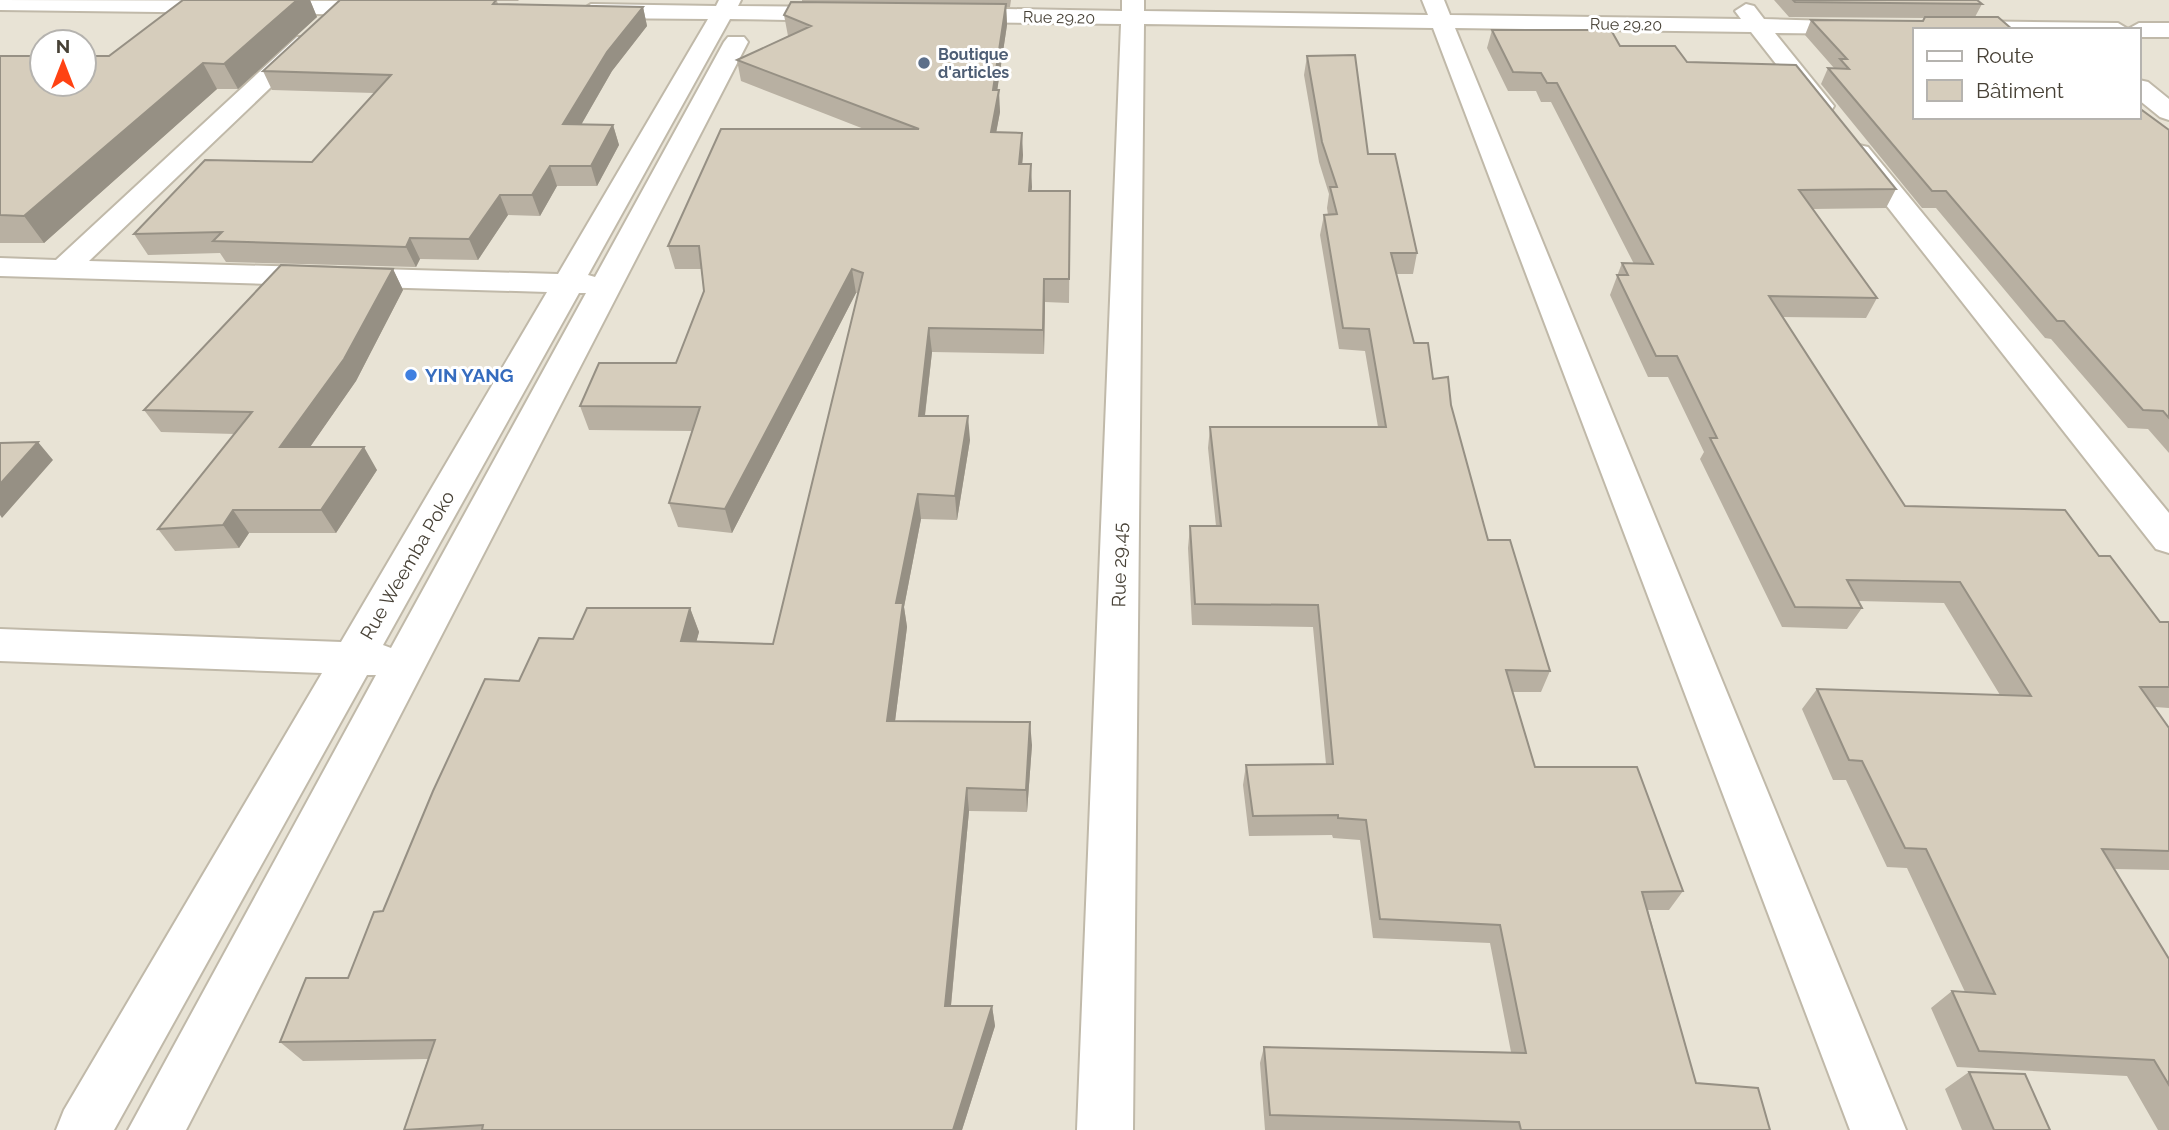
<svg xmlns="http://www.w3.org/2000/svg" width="2169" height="1130" font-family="Raleway,sans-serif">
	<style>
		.residential { fill: #e8e3d5; fill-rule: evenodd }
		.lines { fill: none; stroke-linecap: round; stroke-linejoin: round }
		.minor-casing { stroke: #c0b9a9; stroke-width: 4 }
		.minor { fill: #fff; fill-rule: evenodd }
		.wall { fill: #b8b0a2 }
		.shaded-wall { fill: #969084 }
		.building { fill: #d6cdbc; stroke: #969084; stroke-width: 2 }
		.service-dot { fill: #5c6f8a; stroke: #fff; stroke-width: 2.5 }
		.shop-dot { fill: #3f7fe0; stroke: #fff; stroke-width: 2.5 }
		.labels { text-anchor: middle; stroke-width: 6; stroke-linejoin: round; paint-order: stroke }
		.far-street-label { font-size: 16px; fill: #474136; stroke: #fff }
		.far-service-label { font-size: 16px; font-weight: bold; fill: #4e5e75; stroke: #fff; text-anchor: start }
		.shop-label { font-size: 19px; font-weight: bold; fill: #366cbe; stroke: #fff; text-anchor: start }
		.street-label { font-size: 19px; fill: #474136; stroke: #fff }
	</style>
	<rect width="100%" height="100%" fill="#f4f1e7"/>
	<path class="residential" d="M0 0H2169V1130H0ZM1915 30H2139V117H1915ZM42 42H84V84H42Z"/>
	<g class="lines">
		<g class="minor-casing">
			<path id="minor" d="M0 0 384 1 395 8 384 15 0 10Z
				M719 0H741L738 6 839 7 850 14 839 21 730 19 588 275 595 277 724 42 728 37H744L748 42 186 1130H128L376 675H367L114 1130H56L64 1110 322 673 0 661V629L341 642 547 292 0 276V258L56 260 297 37H313L317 42 313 47 89 261 558 274 708 19 591 18 580 11 591 4 716 6ZM579 293H586L391 648 383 645Z
				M1122 0H1144V11L1428 15 1422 0H1444L1450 15 1741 19 1735 11 1746 4 1754 6 1764 19 1868 22 1871 27 1868 32 1860 34 1775 33 1834 106 1831 111H1813L1751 32 1455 28 1906 1130H1850L1433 28 1144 24 1133 1130H1077L1121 24 955 22 944 15 955 8 1122 11Z
				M1959 21 2118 23 2128 29 2139 23H2169V37H2139V30H1949L1951 23Z
				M2139 80 2148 82 2169 99V120L2160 117 2139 100Z
				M1859 145 1868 147 2169 513V553L2156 549 1850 159 1846 153 1850 147Z"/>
		</g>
		<use href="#minor" class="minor"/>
	</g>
	<path class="wall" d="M183 0H310L317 17 238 89H217L44 243H0V56H109Z
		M340 0H519L518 1H497L498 4 643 7 647 26 612 71 581 125H613L619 145 597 186H557L540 216 508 215 478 260 420 259 416 267 226 262 220 253 148 255 134 234 312 162 374 93 272 90 263 71Z
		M802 0H1011L1010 7H1006L1007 25 997 90 1000 112 996 132 1023 155 1022 164H1031V191L1070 214 1069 303 1045 302 1044 354 932 352 925 416 970 440 957 520 921 519 904 607 907 627 895 721 1032 745 1027 812 969 811 951 1006H992L995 1026 962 1130H404L428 1059 303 1061 280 1042 348 978 383 911 519 681 573 639 690 608 699 632 696 642 773 644 858 293H856L732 533 678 527 669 503 692 431 589 430 580 406 676 363 704 291 701 269H675L668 246 864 129 741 81 737 60 788 36 784 15 802 2Z
		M1774 0H1977L1982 4 1975 17 1915 30 2169 130V453L2148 429 2128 428 2051 339 2045 338 1936 208H1922L1821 84 1828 68H1834L1805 35 1811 20 1923 21 1925 18 1789 17Z
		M1492 30 1620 46 1687 62 1896 189 1886 208 1813 209 1877 298 1866 318 1782 317 1905 506 2099 556 2160 622H2169V708L2155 707 2169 728V870L2114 869 2169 959V1130H2158L2127 1076 1957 1067 1931 1008 1952 991 1965 992 1907 868 1887 867 1846 780H1833L1802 709 1817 689 2000 695 1944 603 1858 601 1862 608 1847 629 1782 627 1700 459 1704 452 1668 377H1648L1610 295 1622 263 1634 264 1551 102H1541L1536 91H1508L1487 48Z
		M1307 56 1368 154 1417 253 1413 274H1396L1414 343 1433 379 1451 405 1488 540 1550 671 1541 692H1513L1535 767 1683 891 1669 910H1648L1696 1083 1770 1130H1265L1260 1063 1264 1047 1511 1052 1490 943 1373 938 1360 840 1333 838 1332 835 1249 836 1243 785 1246 765 1326 764 1313 627 1192 625 1188 548 1190 526H1216L1208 448 1210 427H1378L1365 351 1339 349 1320 235 1324 215H1328L1327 208 1329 194 1319 162 1304 75Z
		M393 269 403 290 356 381 310 447 377 470 336 533H249L239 548 175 551 158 529 235 434 161 432 144 410Z
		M1969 1072 2050 1130H1962L1945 1089Z"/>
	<path class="shaded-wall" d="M297 0H310L317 17 238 89 224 64Z
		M1006 4 1007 25 994 112 993 90Z
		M643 7 647 26 612 71 570 144 563 124 607 52Z
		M203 63 217 89 44 243 24 216Z
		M999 90 1000 112 992 155 991 132Z
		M613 125 619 145 597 186 591 166Z
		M1022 133 1023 155 1020 187 1019 164Z
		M1031 164 1032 187 1030 214 1029 191Z
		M550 166 557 186 540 216 532 195Z
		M500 195 508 215 478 260 469 239Z
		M410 238 420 259 416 267 406 247Z
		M393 269 403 290 356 381 294 470 280 447Z
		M852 269 856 293 732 533 725 509Z
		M1044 279 1045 302 1044 354 1043 330Z
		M929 328 932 352 922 440 919 416Z
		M968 416 970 440 957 520 955 496Z
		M38 442 53 460 2 518 0 515V484Z
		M364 447 377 470 336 533 321 510Z
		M918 494 921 519 904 607 907 627 892 745 887 721 896 603Z
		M233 510 249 533 239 548 223 525Z
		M690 608 699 632 690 665 681 641Z
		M1030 722 1032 745 1027 812 1026 790Z
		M967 788 969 811 949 1026 945 1006Z
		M992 1006 995 1026 962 1130H953Z"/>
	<path class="building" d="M183 0H297L224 64 203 63 24 216 0 215V56H42V84H84V56H109Z
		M340 0H496L493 4 643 7 607 52 563 124 613 125 591 166H550L532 195H500L469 239 410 238 406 247 213 241 222 232 134 234 205 160 312 162 391 75 263 71Z
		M1793 0H1977L1982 4 1795 2Z
		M791 2 1006 4 993 90H999L991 132 1022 133 1019 164H1031L1029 191H1070L1069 279H1044L1043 330 929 328 919 416H968L955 496 918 494 896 603H903L887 721 1030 722 1026 790 967 788 945 1006H992L953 1130H482L483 1125 404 1130 435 1040 280 1042 306 978H348L374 912 383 911 433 791 485 679 519 681 539 638 573 639 587 608H690L681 641 773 644 863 273 852 269 725 509 669 503 700 407 580 406 599 363H676L704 291 699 246H668L721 129H919L737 60 811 26 784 15Z
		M1925 17H1998L2013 30H1915V117H2139V108L2169 130V418L2163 411 2143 410 2064 321H2057L1946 191H1932L1828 68 1849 69 1840 59H1847L1811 20 1923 21Z
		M1492 30H1611L1620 46H1675L1687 62 1796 65 1896 189 1799 190 1877 298 1769 296 1905 506 2065 510 2099 556H2110L2160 622H2169V687H2140L2169 728V851L2102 849 2169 959V1085L2154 1060 1979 1051 1952 991 1995 994 1926 849 1905 848 1862 761 1849 760 1817 689 2031 696 1960 582 1847 580 1862 608 1795 607 1710 438H1717L1677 356H1656L1617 275H1628L1622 263 1653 264 1557 83H1547L1541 73 1513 72Z
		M1355 55 1368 154H1395L1417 253H1391L1414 343H1428L1433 379 1448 377 1451 405 1488 540H1510L1550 671 1506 670 1535 767H1637L1683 891 1642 892 1696 1083 1758 1088 1770 1130H1521L1519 1122 1270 1115 1264 1047 1526 1053 1500 925 1380 919 1366 820 1338 818V815L1253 816 1246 765 1333 764 1318 605 1195 604 1190 526H1221L1210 427H1386L1369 329 1343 328 1324 215 1337 214 1330 187H1337L1322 142 1307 56Z
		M281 265 393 269 344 359 280 447H364L321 510H233L223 525 158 529 252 412 144 410Z
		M38 442 0 484V443Z
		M1969 1072 2025 1074 2050 1130H1994Z"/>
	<circle class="service-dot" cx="924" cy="63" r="7"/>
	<circle class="shop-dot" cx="411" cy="375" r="7"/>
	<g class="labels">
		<g class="far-street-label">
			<text transform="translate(1059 17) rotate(1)" y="6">Rue 29.20</text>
			<text transform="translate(1626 24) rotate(1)" y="6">Rue 29.20</text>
		</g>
		<g class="far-service-label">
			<text x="938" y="60">Boutique<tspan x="938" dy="18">d'articles</tspan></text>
		</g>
		<g class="shop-label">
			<text x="425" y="382">YIN YANG</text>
		</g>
		<g class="street-label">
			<text transform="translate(407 565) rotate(-60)" y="7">Rue Weemba Poko</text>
			<text transform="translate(1119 565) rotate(-89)" y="7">Rue 29.45</text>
		</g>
	</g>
	<rect x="1913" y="28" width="228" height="91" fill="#ffffff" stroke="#b5b3af" stroke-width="2"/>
	<rect x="1927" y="51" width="35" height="10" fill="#ffffff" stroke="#b5b3af" stroke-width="2"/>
	<text x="1976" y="63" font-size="21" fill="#474136">Route</text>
	<rect x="1927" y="80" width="35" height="21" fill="#d6cdbc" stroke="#b5b3af" stroke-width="2"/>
	<text x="1976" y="98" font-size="21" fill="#474136">Bâtiment</text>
	<g transform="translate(63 63)"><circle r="33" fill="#ffffff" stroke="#b5b3af" stroke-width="2"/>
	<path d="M0-5L12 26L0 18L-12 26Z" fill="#ff4213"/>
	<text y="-10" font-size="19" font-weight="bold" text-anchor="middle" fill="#474136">N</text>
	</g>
</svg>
